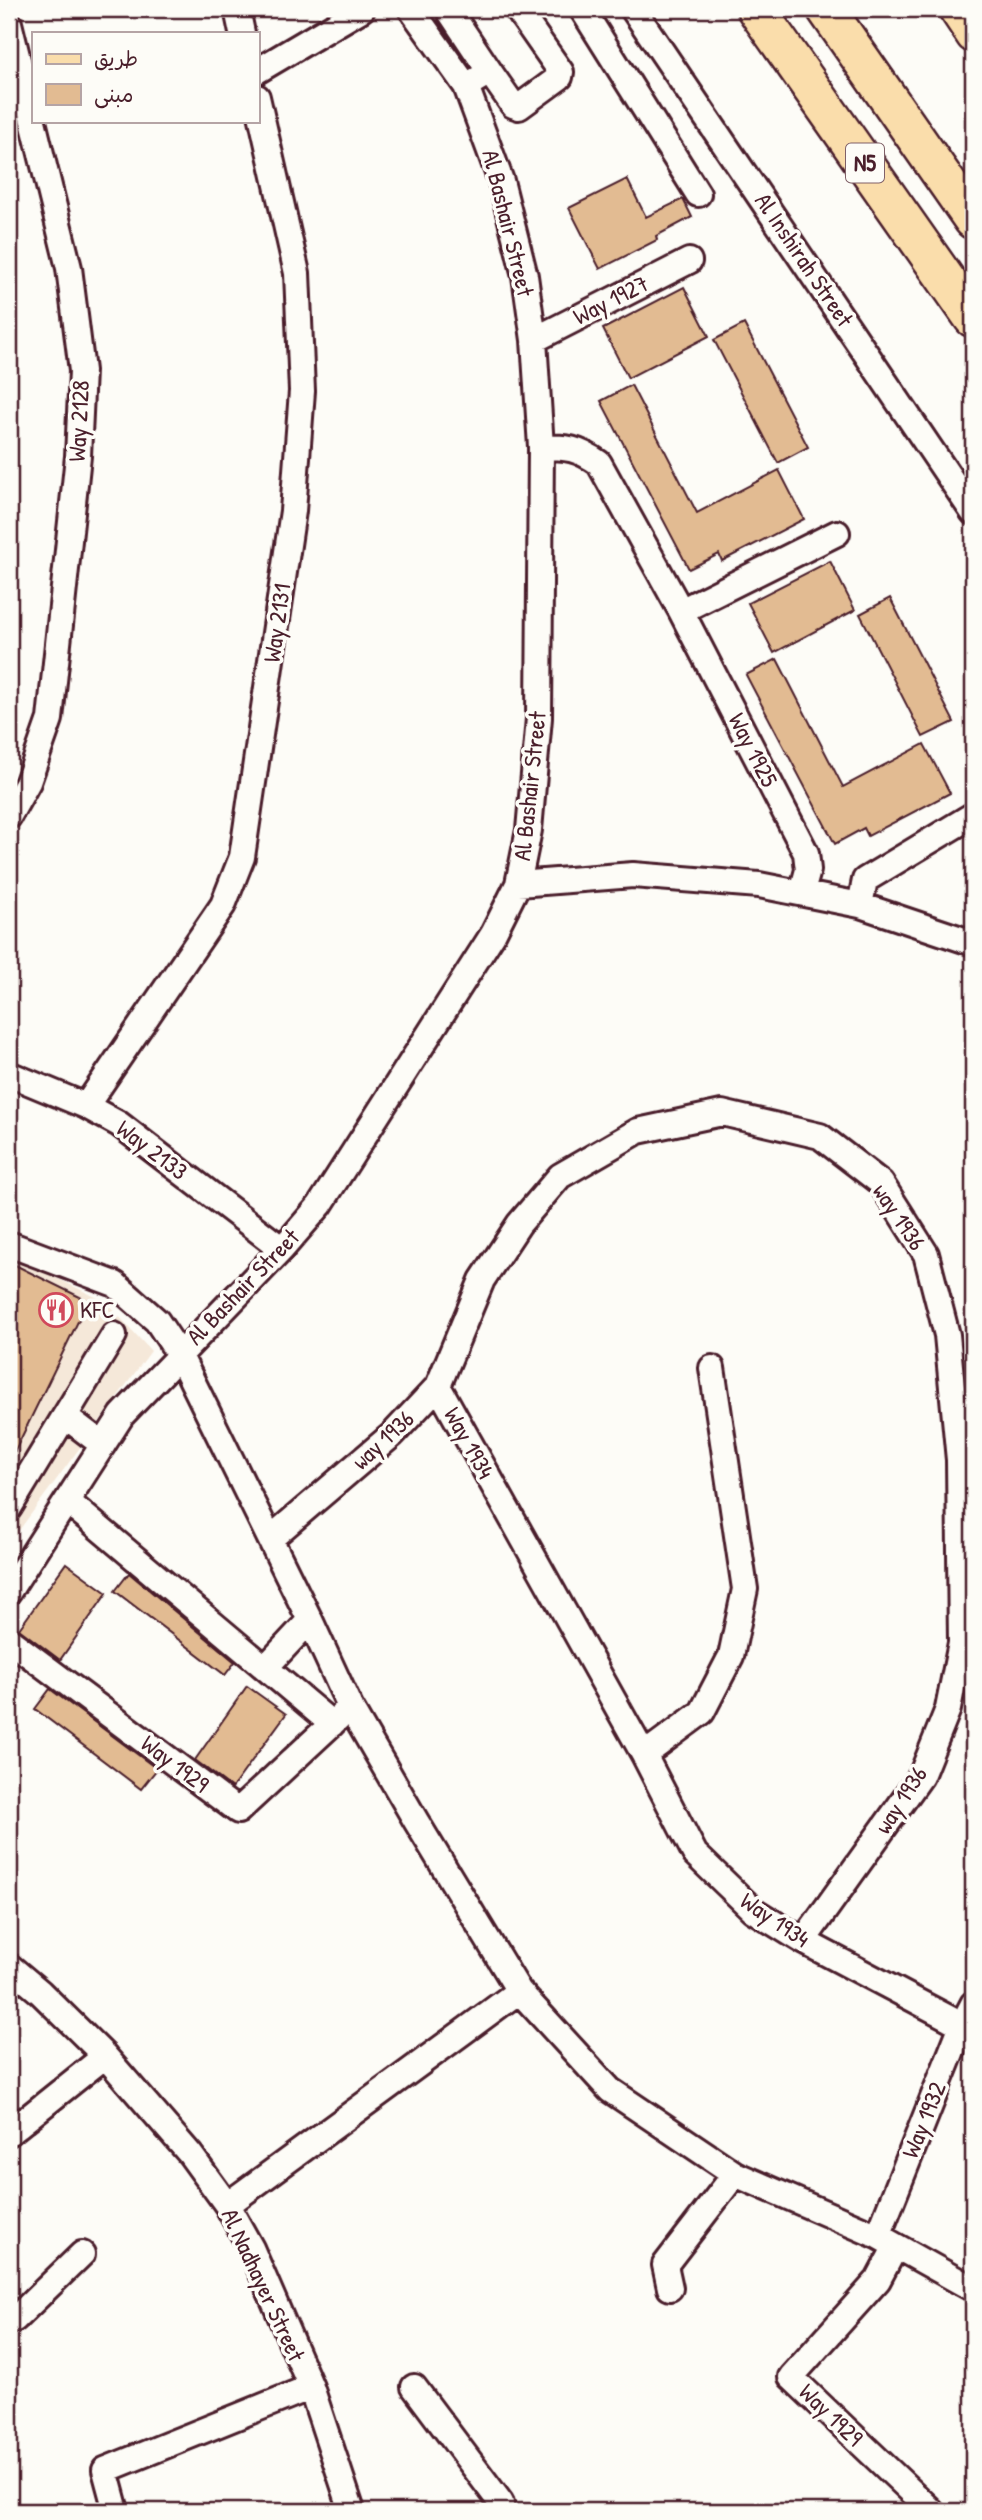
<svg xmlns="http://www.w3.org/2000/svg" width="982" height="2520" font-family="'Patrick Hand','Playpen Sans Arabic',sans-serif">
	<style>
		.built { fill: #f5e8d9 }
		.building { fill: #e2bb92; stroke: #4a1f2b; stroke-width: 2 }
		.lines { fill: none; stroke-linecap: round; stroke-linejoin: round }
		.minor-casing { stroke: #4a1f2b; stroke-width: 30 }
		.major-casing { stroke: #4a1f2b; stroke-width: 37 }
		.highway-casing { stroke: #4a1f2b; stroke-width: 42 }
		.minor { stroke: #fdfcf7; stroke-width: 24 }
		.major { stroke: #faddab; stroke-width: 32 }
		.highway { stroke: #faddab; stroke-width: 37 }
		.labels { text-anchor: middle; stroke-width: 7; stroke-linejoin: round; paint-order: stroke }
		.shield { fill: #fdfcf7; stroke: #806168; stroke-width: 2 }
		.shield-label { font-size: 23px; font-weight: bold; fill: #4a1f2b }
		.street-label { font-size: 24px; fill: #4a1f2b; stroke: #fdfcf7 }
		.poi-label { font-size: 24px; fill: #4a1f2b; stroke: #fdfcf7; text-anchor: start }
	</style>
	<rect width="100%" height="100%" fill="#fdfcf7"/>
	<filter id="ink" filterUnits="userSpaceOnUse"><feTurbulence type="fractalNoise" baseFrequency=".0143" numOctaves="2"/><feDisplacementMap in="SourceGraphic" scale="14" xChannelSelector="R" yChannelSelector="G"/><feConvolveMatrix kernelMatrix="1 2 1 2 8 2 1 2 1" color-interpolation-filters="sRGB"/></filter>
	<g filter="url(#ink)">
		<path class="built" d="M9 1255 106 1302 151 1351 9 1544Z"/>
		<path class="building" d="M627 179 646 217 683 199 692 217 656 236 657 240 600 269 569 208Z
			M684 287 709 336 628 378 603 329Z
			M744 324 808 447 778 463 714 340Z
			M631 385 697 513 779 470 804 519 722 561 719 554 689 569 601 401Z
			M830 561 855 610 774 653 748 603Z
			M890 598 954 722 923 737 860 614Z
			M777 659 843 787 924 744 950 793 868 836 864 828 835 844 746 675Z
			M9 1262 88 1301 9 1463Z
			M66 1563 107 1593 60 1660 19 1629Z
			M129 1573 235 1662 225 1675 115 1591Z
			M247 1686 286 1714 232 1788 195 1760Z
			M50 1689 157 1769 141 1789 35 1709Z"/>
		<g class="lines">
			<g class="minor-casing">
				<path id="minor" d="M237 9 242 33
					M582 9 698 194
					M633 9 973 512
					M450 12 492 75
					M9 23 69 268 82 371 78 456 50 719 28 782 9 816
					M257 71 362 9
					M466 86 483 76 492 75 513 105 519 107 560 77 561 72 517 9
					M534 340 689 261
					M541 447C567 447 578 448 599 463L681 611 806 853 808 870 802 892
					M681 611 837 533
					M518 884 633 875 759 885 860 905 973 943
					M860 905 865 880 973 815
					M9 1074 86 1106 119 1124 282 1249
					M86 1106 223 905 242 857 293 511 302 391 297 273 257 97
					M9 1244 115 1284 157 1321 179 1354 310 1620 350 1707 416 1821 519 1991 610 2090 735 2174 878 2236 973 2289
					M438 1386 644 1755 695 1854 753 1910 803 1941 962 2025
					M65 1416 103 1445
					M67 1501 332 1724
					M9 1508 114 1335
					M270 1539 393 1434 438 1386 482 1280 519 1224 560 1176 638 1131 722 1113 820 1136 881 1183 926 1254 947 1335 959 1460 961 1643 948 1709 921 1776 803 1941
					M9 1591 122 1415 282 1249 320 1205 493 934 518 884 529 830 539 718 541 447 534 340 525 276 501 181 466 86 411 9
					M9 1640 238 1811 350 1707
					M266 1667 310 1620
					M644 1755 702 1712 731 1656 745 1589 712 1368
					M9 1966 40 1992 105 2056 190 2154 227 2205 251 2248 311 2387 352 2511
					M9 2133 105 2056
					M227 2205 519 1991
					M878 2236 962 2025 973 2004
					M896 2246 878 2280 791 2377 932 2511
					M670 2288 665 2265 735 2174
					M9 2321 15 2319 82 2254
					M414 2387 501 2503V2511
					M116 2511 105 2470 311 2387"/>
			</g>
			<g class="major-casing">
				<path id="major" d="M955 9 973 36"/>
			</g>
			<g class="highway-casing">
				<path id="highway" d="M756 9 973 318
					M826 9 973 220"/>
			</g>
			<use href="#minor" class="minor"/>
			<use href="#major" class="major"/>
			<use href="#highway" class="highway"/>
		</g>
	</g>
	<defs>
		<g id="restaurant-ring" transform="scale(1.75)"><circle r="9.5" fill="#fdfcf7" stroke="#d1495b" stroke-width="1.5"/><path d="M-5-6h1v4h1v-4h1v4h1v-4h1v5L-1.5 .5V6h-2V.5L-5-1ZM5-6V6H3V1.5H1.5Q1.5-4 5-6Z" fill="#d1495b"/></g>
	</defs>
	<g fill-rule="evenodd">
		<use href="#restaurant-ring" x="56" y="1310"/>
	</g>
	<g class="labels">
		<rect class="shield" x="846" y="143.5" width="38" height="39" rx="5"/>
		<g class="shield-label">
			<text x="865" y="171">N5</text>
		</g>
		<g class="street-label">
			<text transform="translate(508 223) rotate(76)" y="8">Al Bashair Street</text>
			<text transform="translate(804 260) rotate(56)" y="8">Al Inshirah Street</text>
			<text transform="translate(611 300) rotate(-27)" y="8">Way 1927</text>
			<text transform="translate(79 421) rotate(-87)" y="8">Way 2128</text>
			<text transform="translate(277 623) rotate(-82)" y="8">Way 2131</text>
			<text transform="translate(753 750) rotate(63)" y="8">Way 1925</text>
			<text transform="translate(530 786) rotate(-84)" y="8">Al Bashair Street</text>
			<text transform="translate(152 1150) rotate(37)" y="8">Way 2133</text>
			<text transform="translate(899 1217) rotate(56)" y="8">way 1936</text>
			<text transform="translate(243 1287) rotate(-46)" y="8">Al Bashair Street</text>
			<text transform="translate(383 1440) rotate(-43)" y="8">way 1936</text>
			<text transform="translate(469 1443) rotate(61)" y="8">Way 1934</text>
			<text transform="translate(175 1764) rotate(37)" y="8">Way 1929</text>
			<text transform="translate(901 1800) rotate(-57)" y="8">way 1936</text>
			<text transform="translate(775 1920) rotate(34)" y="8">Way 1934</text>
			<text transform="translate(924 2120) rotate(-68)" y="8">Way 1932</text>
			<text transform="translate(263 2285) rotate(65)" y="8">Al Nadhayer Street</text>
			<text transform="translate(831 2415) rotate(44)" y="8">Way 1929</text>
		</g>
		<g class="poi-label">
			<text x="80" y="1318">KFC</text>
		</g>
	</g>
	<rect width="982" height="2520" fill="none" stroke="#fdfcf7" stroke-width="35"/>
	<rect x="18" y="18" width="947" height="2485" fill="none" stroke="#4a1f2b" stroke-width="2.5" filter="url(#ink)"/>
	<rect x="32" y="32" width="228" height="91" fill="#fdfcf7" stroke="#b5a4a5" stroke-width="2"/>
	<rect x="46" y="54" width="35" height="10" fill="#faddab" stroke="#b5a4a5" stroke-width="2"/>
	<text x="94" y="66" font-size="21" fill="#4a1f2b">طريق</text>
	<rect x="46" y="84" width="35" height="21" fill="#e2bb92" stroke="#b5a4a5" stroke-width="2"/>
	<text x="94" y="102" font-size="21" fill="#4a1f2b">مبنى</text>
</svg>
